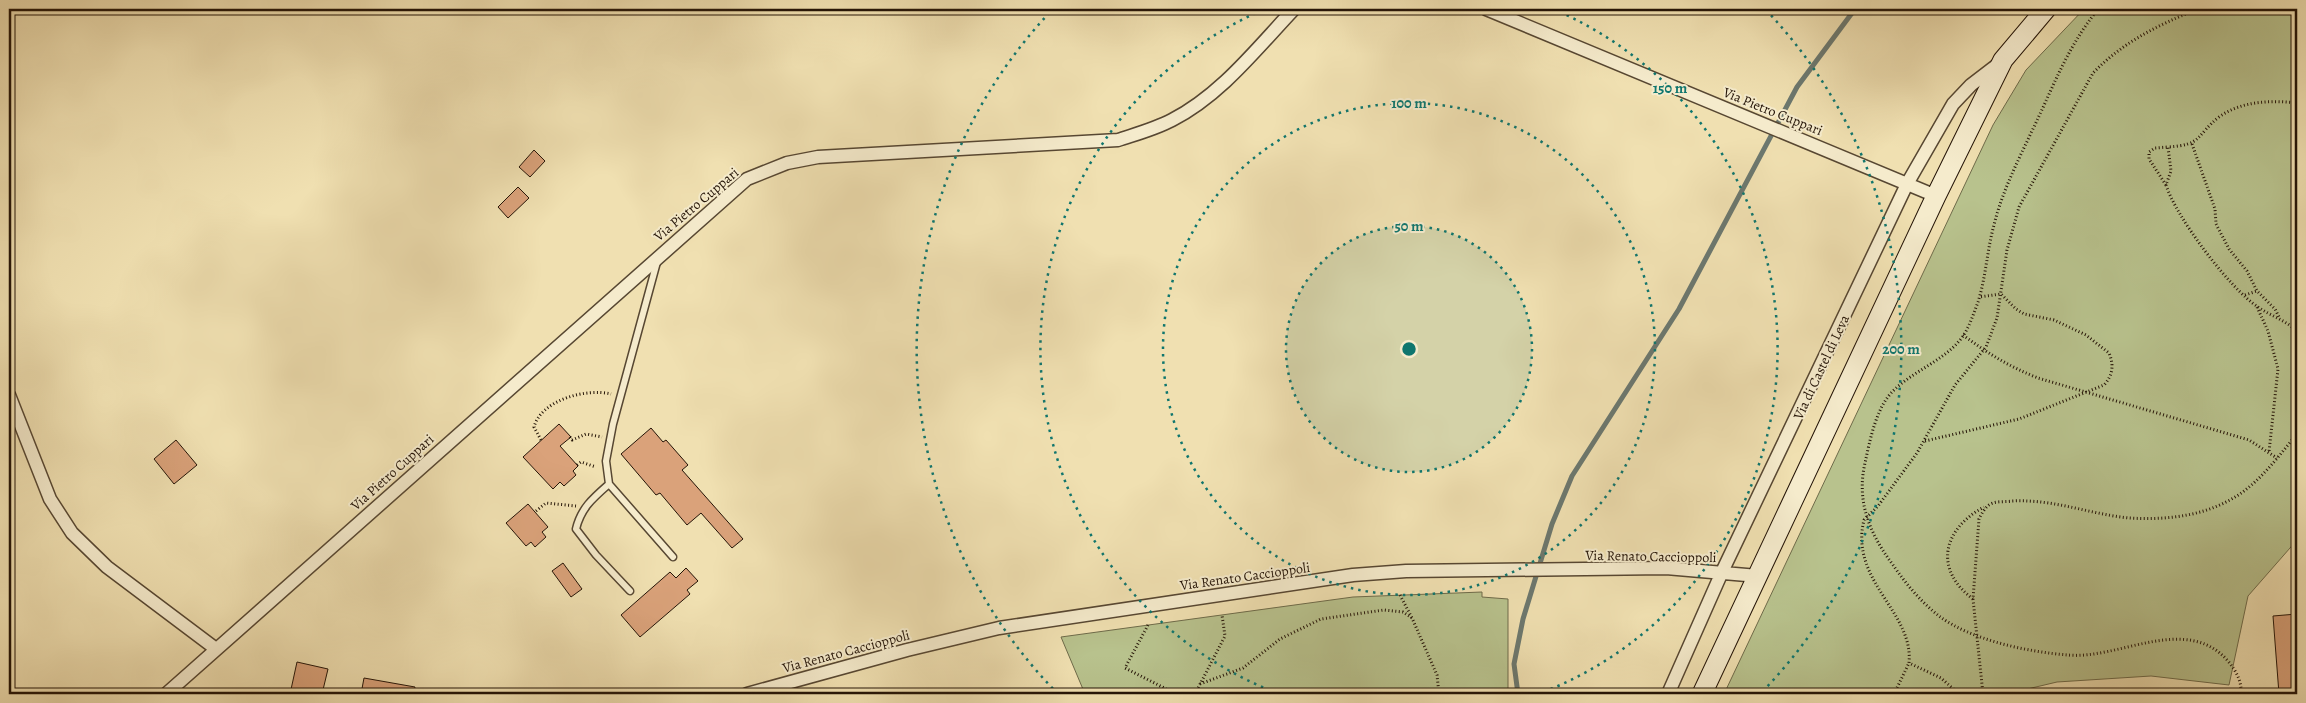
<svg xmlns="http://www.w3.org/2000/svg" width="2306" height="703" font-family="Alegreya,serif">
	<style>
		.green { fill: #b8c28d; stroke: #6e6b4a }
		.lines { fill: none; stroke-linecap: round; stroke-linejoin: round }
		.stream { stroke: #6c786f; stroke-width: 5 }
		.building { fill: #daa27a; stroke: #241407 }
		.lane-casing { stroke: #574732; stroke-width: 9 }
		.street-casing { stroke: #574732; stroke-width: 15 }
		.secondary-casing { stroke: #241407; stroke-width: 21 }
		.path { stroke: #241407; stroke-width: 3; stroke-dasharray: 1 2.5; stroke-linecap: butt }
		.lane { stroke: #f5ebcc; stroke-width: 6 }
		.street { stroke: #f5ebcc; stroke-width: 12 }
		.secondary { stroke: #f5ebcc; stroke-width: 19 }
		.ring { fill: none; stroke: #0f766e; stroke-width: 2.5; stroke-dasharray: 2.5 5 }
		.labels { text-anchor: middle; stroke-width: 4; stroke-linejoin: round; paint-order: stroke }
		.street-label { font-size: 14px; fill: #241407; stroke: #f5ebcc }
		.centre { fill: #0f766e; stroke: #f5ebcc; stroke-width: 2.5 }
		.ring-label { font-size: 15px; text-anchor: middle; font-weight: bold; fill: #0f766e; stroke: #f5ebcc; stroke-width: 4; stroke-linejoin: round; paint-order: stroke }
	</style>
	<rect width="100%" height="100%" fill="#f0e0b1"/>
	<filter id="stains"><feTurbulence type="fractalNoise" baseFrequency=".004" numOctaves="4"/><feColorMatrix values="0 0 0 0 .2 0 0 0 0 .09 0 0 0 0 .02 0 0 0 .5 -.17"/></filter>
	<radialGradient id="worn" r=".72"><stop offset=".6" stop-color="#630" stop-opacity="0"/><stop offset="1" stop-color="#630" stop-opacity=".3"/></radialGradient>
	<path class="green" d="M2084 9H2297V540L2248 596 2229 685 2151 676 2057 682 2019 691V694H1724L1993 125 2026 70Z
		M1482 592V597L1508 599V694H1085L1061 637 1353 597Z"/>
	<g class="lines">
		<path class="stream" d="M1518 694 1514 664 1523 619 1552 524 1572 476 1679 309 1797 87 1855 9"/>
	</g>
	<path class="building" d="M534 150 545 161 530 177 519 167Z
		M518 187 529 198 508 218 498 207Z
		M559 424 571 437 560 446 578 466 573 471 576 475 564 486 560 482 553 489 523 457Z
		M651 428 663 442 666 440 688 465 682 470 743 539 732 548 701 513 687 525 660 493 656 495 621 454Z
		M176 440 197 465 174 484 154 459Z
		M528 504 548 527 542 532 546 537 535 547 531 542 526 546 506 523Z
		M563 563 582 589 571 597 552 571Z
		M686 568 698 581 687 590 690 594 640 637 621 615 670 572 676 578Z
		M2297 614V694H2279L2273 616Z
		M297 662 328 669 322 694H290Z
		M364 678 415 687 414 694H361Z"/>
	<g class="lines">
		<g class="lane-casing">
			<path id="lane" d="M657 262 613 424 606 461 609 484 673 557
				M609 484C593 498 581 508 576 529L596 555 630 591"/>
		</g>
		<g class="street-casing">
			<path id="street" d="M1486 9 1936 196
				M9 395 50 499 72 533 107 567 216 649
				M166 694 747 179 787 163 818 157 1118 140C1136 134 1155 129 1172 120 1221 95 1257 48 1294 9
				M747 694 907 650 999 628 1353 575 1406 571 1666 568 1758 576
				M1668 694 1722 572 1907 184 1953 104 1971 85 2001 62"/>
		</g>
		<g class="secondary-casing">
			<path id="secondary" d="M1702 694 1936 196 2003 60 2046 9"/>
		</g>
		<path class="path" d="M2098 9C2065 51 2054 86 2031 133 2017 163 2002 192 1994 225 1987 250 1986 277 1978 302 1973 315 1969 329 1960 340 1943 361 1913 371 1893 391 1876 408 1870 440 1865 463 1856 502 1870 534 1893 565 1906 584 1921 602 1939 616 1971 640 2028 652 2068 655 2119 660 2186 613 2228 661 2236 671 2242 681 2241 694
			M2297 103C2271 100 2241 101 2219 117 2196 135 2203 145 2168 147L2171 171 2166 185C2176 217 2230 289 2258 307 2271 316 2285 320 2297 331
			M2192 144 2215 209 2216 224 2229 249 2247 271 2257 291 2275 309 2279 317
			M2166 185 2149 159V152L2155 148 2168 147
			M2245 295 2257 291
			M2257 307 2268 331 2278 369 2269 452
			M1963 335C1987 353 2010 367 2038 378L2249 440 2277 458
			M570 437 572 440 586 434 602 437
			M541 440 534 427C541 400 586 388 611 394
			M1925 441 2019 419 2104 385C2113 375 2114 365 2109 353L2086 335 2054 320 2024 314 2016 309 2001 294 1979 297
			M577 465 581 462 596 467
			M536 511 546 503 576 506
			M1400 595 1412 618
			M1973 599C1933 569 1943 529 1984 507
			M1148 625 1125 668 1176 694
			M1200 684 1243 668 1280 639 1321 619 1384 610 1403 612 1412 618 1437 675 1439 694
			M1195 694 1225 636 1222 615
			M1894 694 1909 663
			M1959 694 1941 678 1909 663C1914 612 1849 581 1864 520L1878 506 1917 453 1955 385 1986 347 1997 318 2007 250 2019 207 2093 73C2123 42 2158 25 2198 9
			M1983 694 1973 599 1979 519C1982 513 1986 505 1993 503 1999 501 2007 502 2012 501 2055 499 2089 514 2129 518 2162 520 2197 517 2226 502 2257 487 2276 459 2297 434"/>
		<use href="#lane" class="lane"/>
		<use href="#street" class="street"/>
		<use href="#secondary" class="secondary"/>
	</g>
	<circle cx="1409" cy="349" r="123" fill="#0f766e" fill-opacity=".12"/>
	<g class="ring">
		<circle cx="1409" cy="349" r="123"/>
		<circle cx="1409" cy="349" r="246"/>
		<path d="M1277 693A369 369 0 0 1 1265 9M1553 9A369 369 0 0 1 1541 693"/>
		<path d="M1058 694A492 492 0 0 1 1052 10M1766 10A492 492 0 0 1 1760 694"/>
	</g>
	<g class="labels">
		<g class="street-label">
			<text transform="translate(1773 111) rotate(22)" y="5">Via Pietro Cuppari</text>
			<text transform="translate(696 204) rotate(-40)" y="5">Via Pietro Cuppari</text>
			<text transform="translate(1821 367) rotate(-65)" y="5">Via di Castel di Leva</text>
			<text transform="translate(392 472) rotate(-42)" y="5">Via Pietro Cuppari</text>
			<text transform="translate(1651 556) rotate(1)" y="5">Via Renato Caccioppoli</text>
			<text transform="translate(1245 576) rotate(-8)" y="5">Via Renato Caccioppoli</text>
			<text transform="translate(846 651) rotate(-15)" y="5">Via Renato Caccioppoli</text>
		</g>
	</g>
	<circle cx="1409" cy="349" r="8" class="centre"/>
	<g class="ring-label">
		<text x="1670" y="93">150 m</text>
		<text x="1409" y="108">100 m</text>
		<text x="1409" y="231">50 m</text>
		<text x="1901" y="354">200 m</text>
	</g>
	<rect width="2306" height="703" fill="none" stroke="#f0e0b1" stroke-width="30"/>
	<rect x="10" y="10" width="2286" height="683" fill="none" stroke="#241407" stroke-width="2.5"/>
	<rect x="15" y="15" width="2276" height="673" fill="none" stroke="#241407"/>
	<rect width="100%" height="100%" filter="url(#stains)"/>
	<rect width="100%" height="100%" fill="url(#worn)"/>
</svg>
